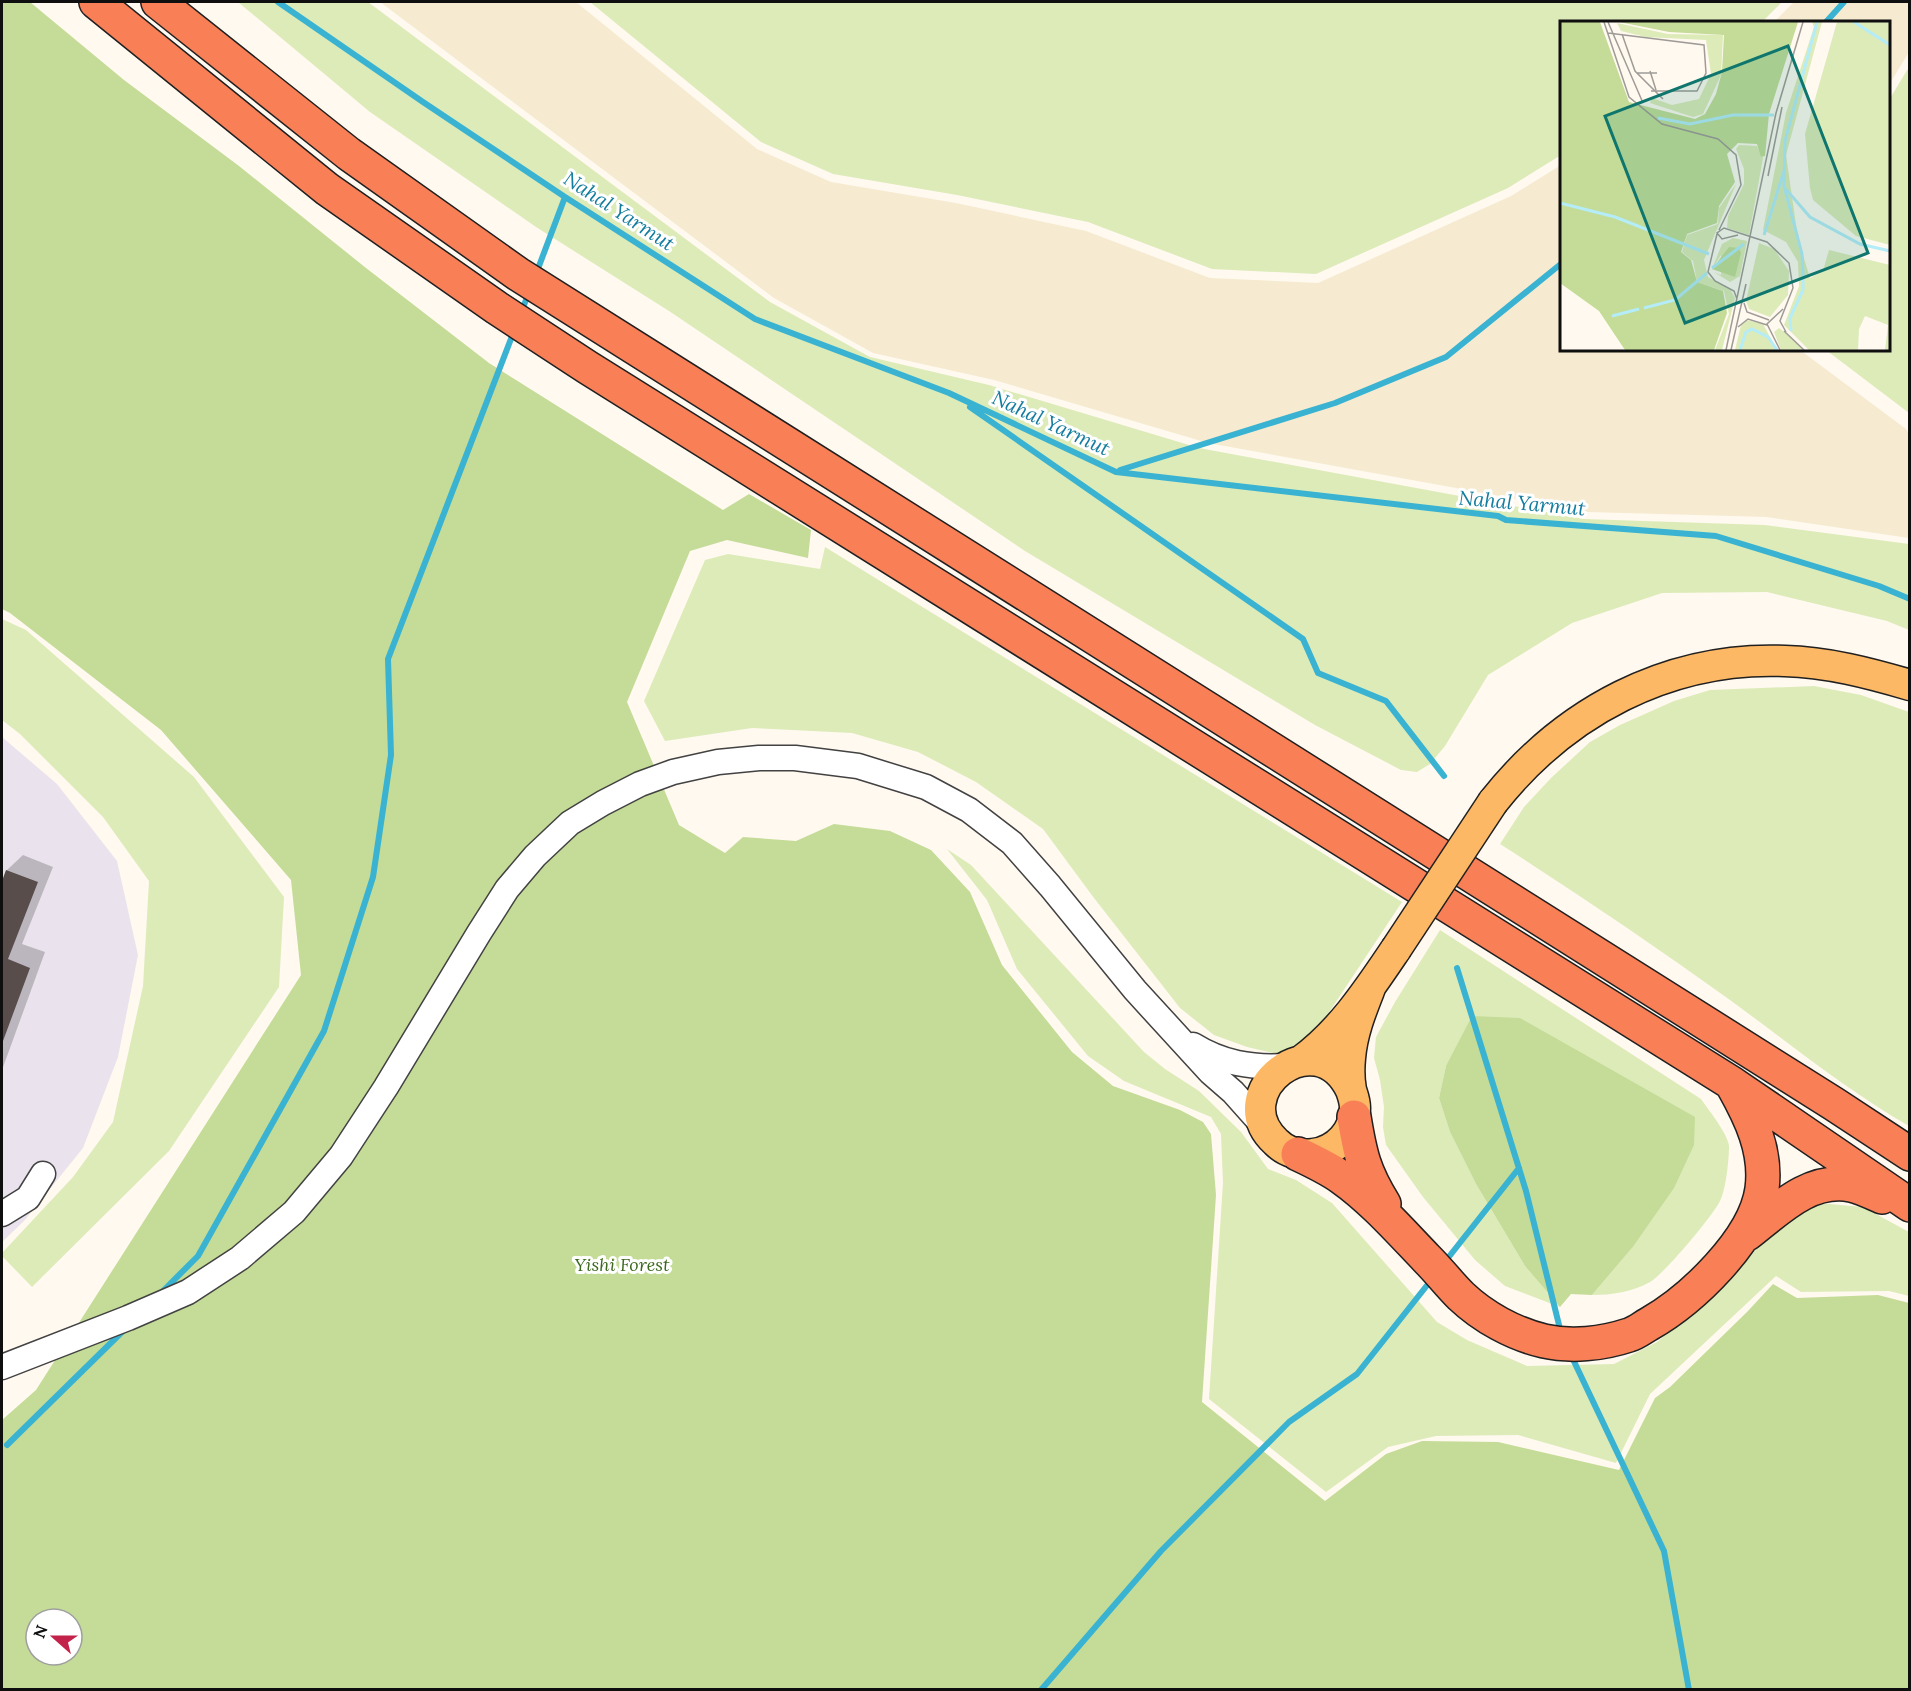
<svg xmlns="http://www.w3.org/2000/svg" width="1911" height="1691" font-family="Lora,serif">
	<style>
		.industrial { fill: #eae3ed }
		.farmland { fill: #f6ebd0 }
		.green { fill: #ddebb9 }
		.forest { fill: #c4dc97; fill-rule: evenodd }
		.shadow { fill: #0003 }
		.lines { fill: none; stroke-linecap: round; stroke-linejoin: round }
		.stream { stroke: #39b3d1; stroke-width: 6 }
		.building { fill: #584d4b }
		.minor-casing { stroke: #424242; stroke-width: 27 }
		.major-casing { stroke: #202020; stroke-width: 33 }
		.highway-casing { stroke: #202020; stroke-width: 36 }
		.minor { stroke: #fff; stroke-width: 24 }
		.major { stroke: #fcb864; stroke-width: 30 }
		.highway { stroke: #f87f56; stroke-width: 33 }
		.major-bridge-casing { stroke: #202020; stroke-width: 33; stroke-linecap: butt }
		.major-bridge { stroke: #fcb864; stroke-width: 30 }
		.labels { text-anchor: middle; stroke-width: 6; stroke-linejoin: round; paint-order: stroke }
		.park-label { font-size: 18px; font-style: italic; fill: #3c691d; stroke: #fff }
		.water-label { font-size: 20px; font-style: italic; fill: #147c9e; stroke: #fff }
		.inset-river { fill: none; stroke: #b4ecf8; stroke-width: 3 }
		.inset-road { fill: none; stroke: #9f9b96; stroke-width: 1.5 }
		.view { fill: #0f766e; fill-opacity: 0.15; stroke: #0f766e; stroke-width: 3 }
		.inset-edge { fill: none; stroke: #0f0f0f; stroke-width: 3 }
	</style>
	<rect width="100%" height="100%" fill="#fff9f0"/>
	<path class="industrial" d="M2 737 57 784 117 861 138 955 118 1057 83 1148 24 1221 2 1242Z"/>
	<path class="farmland" d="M380 2H576L757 149 831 182 956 203 1086 231 1210 278 1318 283 1511 196 1561 165 1562 350H1800L1906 429 1910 435 1909 538 1767 517 1588 512 1208 443 994 380 873 353 774 298Z
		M1794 2H1909V52L1889 85 1888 22H1774Z"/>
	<path class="green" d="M238 2H368L770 302 870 357 989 385 1199 448 1584 519 1765 525 1909 544V630L1887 621 1767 592 1662 593 1572 623 1488 675 1445 746 1430 764 1417 772 1401 770 1315 725 1025 551 669 311 536 227 370 112Z
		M590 2H1782L1762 22H1562L1561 155 1508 188 1316 274 1212 269 1088 222 957 195 833 174 761 142Z
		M1909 67V413L1826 350H1888L1889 100Z
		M825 547 1402 902 1310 1041 1278 1054 1247 1047 1214 1035 1180 1008 1094 898 1043 829 976 782 918 752 852 733 752 728 665 741 644 701 705 560 728 554 820 569Z
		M2 619 26 630 194 777 284 897 279 987 169 1151 32 1287 2 1256V1253L73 1177 113 1122 143 986 149 881 103 817 20 734 2 720Z
		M1814 686 1861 695 1909 712V1126C1846 1090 1789 1043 1730 1000 1655 946 1578 894 1500 844L1524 807 1551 778 1590 742 1620 725 1674 701 1710 690Z
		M947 849 971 865 1144 1052 1165 1069 1199 1091 1241 1132 1268 1169 1296 1180 1332 1203 1437 1322 1467 1340 1527 1366 1614 1364 1657 1342 1719 1292 1778 1223 1807 1202 1863 1207 1909 1232V1296L1889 1291 1801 1292 1776 1276 1650 1394 1616 1463 1518 1435 1436 1436 1388 1447 1326 1492 1209 1399 1223 1183 1221 1134 1211 1117 1124 1081 1088 1056 1017 969 987 900Z
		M1440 930 1701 1099C1708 1109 1728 1134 1729 1146 1729 1159 1726 1190 1720 1201 1712 1217 1664 1274 1650 1282 1632 1292 1612 1295 1592 1295L1632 1248 1446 1066 1439 1098 1450 1132 1476 1184 1525 1266 1560 1307 1505 1286 1475 1260 1423 1197 1386 1145 1383 1127 1384 1107 1380 1080 1374 1058 1376 1037 1395 1002Z"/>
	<path class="forest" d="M2 2H30L124 80 239 166 366 268 489 363 723 510 749 494 811 530 808 558 727 540 690 551 627 702 679 825 725 853 743 837 796 841 834 824 890 831 931 850 970 892 1002 965 1072 1052 1113 1086 1180 1110 1203 1122 1211 1134 1216 1195 1202 1402 1325 1501 1386 1454 1422 1441 1498 1442 1619 1470 1655 1398 1670 1387 1747 1312 1773 1284 1797 1298 1878 1295 1909 1303V1689H2V1420L36 1390 301 975 291 880 161 730 10 613 2 609ZM36 1619H72V1655H36Z
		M1472 1016 1520 1018 1695 1117 1694 1145 1674 1188 1632 1248 1592 1295 1571 1294 1560 1307 1525 1266 1476 1184 1450 1132 1439 1098 1446 1066Z"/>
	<path class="shadow" d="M23 855 53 867 22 944 45 952 2 1070V886L7 870Z"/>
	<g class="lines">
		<path class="stream" d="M278 2 423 102 565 197 755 319 949 393 1116 472 1498 516 1506 520 1716 536 1879 586 1910 599
			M1826 22 1844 2
			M536 274 565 197
			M521 313 529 292
			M970 407 1303 639 1318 673 1386 701 1444 776
			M1120 470 1335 403 1446 357 1562 263
			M1457 968 1526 1191 1561 1333
			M1444 1263 1519 1168
			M161 1293 198 1256 324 1031 373 877 391 755 388 659 514 331
			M1570 1353 1664 1551 1689 1690
			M7 1445 124 1330
			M1041 1690 1161 1551 1289 1422 1357 1374 1432 1279"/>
	</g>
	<path class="building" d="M6 870 38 882 8 959 30 968 3 1041 2 1040V881Z"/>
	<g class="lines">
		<g class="minor-casing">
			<path id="minor" d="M1193 1045C1222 1063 1251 1068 1285 1066
				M2 1214 28 1198 43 1174
				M2 1367 128 1318 188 1292 240 1258 294 1212 341 1156 386 1087 479 933 507 889 535 856 570 823 603 803 640 784 673 772 718 762 759 758H795L858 766 926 787 969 810 1012 843 1050 886 1135 990 1210 1072 1233 1092 1266 1129"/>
		</g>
		<g class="major-casing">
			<path id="major" d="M1493 802C1564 712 1668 656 1785 661 1827 662 1869 673 1910 685
				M1301 1061C1341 1032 1369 989 1396 949
				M1351 1090C1316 1018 1223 1093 1276 1142 1286 1152 1300 1156 1313 1154 1337 1151 1355 1131 1355 1108 1355 1101 1353 1096 1351 1090 1349 1079 1349 1068 1350 1058 1352 1033 1361 1011 1370 988"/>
		</g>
		<g class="highway-casing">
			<path id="highway" d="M96 2 327 189 497 308 587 367 1733 1084 1910 1205
				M158 2 349 154 518 274 1834 1104 1910 1154
				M1354 1117C1360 1154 1364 1172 1384 1204
				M1298 1154C1313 1161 1328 1168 1342 1178 1373 1200 1400 1231 1427 1259 1439 1271 1449 1284 1461 1296 1483 1317 1514 1334 1544 1341 1571 1347 1602 1344 1629 1335 1636 1333 1642 1328 1649 1324 1691 1300 1755 1240 1762 1189 1767 1151 1751 1118 1733 1086
				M1747 1234C1777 1211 1809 1177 1851 1185 1861 1187 1873 1193 1882 1197"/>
		</g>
		<use href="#minor" class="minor"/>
		<use href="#major" class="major"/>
		<use href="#highway" class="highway"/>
		<g class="major-bridge-casing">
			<path id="major-bridge" d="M1396 949 1493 802"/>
		</g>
		<use href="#major-bridge" class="major-bridge"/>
	</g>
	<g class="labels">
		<g class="park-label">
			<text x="622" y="1271">Yishi Forest</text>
		</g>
		<g class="water-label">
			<text transform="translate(619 211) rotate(33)" y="7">Nahal Yarmut</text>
			<text transform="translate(1051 423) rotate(25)" y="7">Nahal Yarmut</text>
			<text transform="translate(1522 503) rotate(5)" y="7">Nahal Yarmut</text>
		</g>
	</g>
	<g transform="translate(1560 21)">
		<rect width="330" height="330" fill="#fff9f0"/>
		<path d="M252 1H262L226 134 238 218 250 257 263 250 269 229 330 244V329H325L328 304 305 295 299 308 298 329H249L224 304 239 265 238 241 226 221 203 209 226 92 254 6ZM277 1H330V224L296 215 253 179 250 167 245 113ZM57 2 108 13 163 14 161 54 143 93 133 96 90 82 92 77 112 84 139 78 151 53 146 19 86 16 61 10ZM179 124 197 125 203 137 189 214 167 207 168 195 184 163V148L176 128ZM176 163 144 239 148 256 170 268 175 277 162 329H155L169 293 164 270 137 261 133 240 122 231 127 214 158 203 159 187ZM173 217 187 220 180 255 170 261 154 251 161 254V234L152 248 162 223ZM199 222 214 228 229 250 228 274 210 296 189 288 186 280ZM187 299 203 303 217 329H175L181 304ZM219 307 231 316 243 329H221L214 311Z" fill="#ddebb9"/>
		<path d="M0 1H40L69 81 135 98 145 93 156 73 162 51 164 14 109 11 59 1H238L209 93 205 135 201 136 197 123 178 122 167 133 175 161 159 185 157 202 127 213 121 231 131 239 137 261 163 270 167 292 154 329H65L39 290 0 262ZM169 226 179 227 181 232 175 256 152 248Z" fill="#c4dc97"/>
		<path class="inset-river" d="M294 1 330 24M98 97 130 103 173 94H214M224 166 250 196 300 223 330 230M0 182 55 196 149 233M204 214 224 150M152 247 184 223M84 287 115 279 147 252M52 295 79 288M231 310 230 297 243 269V253L242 233 224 165 225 120 257 1M180 329 186 311 192 308 208 316 217 329"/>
		<path class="inset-road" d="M44 1 69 76 102 103 158 118 176 134 181 164 159 209M48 1 83 82M48 12 144 24 146 52 137 70H91M62 13 75 50 103 78M90 50 96 69M77 52H97M208 155 222 86M157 213 148 251 155 260 174 270 177 278M178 214 162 218 157 212 164 207 207 221 229 242 233 267 220 300 226 311M184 282 187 291 209 299M178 306 188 298 207 304M224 310 244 329M166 329 216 92 243 1M171 329 186 263M220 329 207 303 223 288"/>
		<path class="view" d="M228 25 308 232 125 302 45 95Z"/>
		<rect width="330" height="330" class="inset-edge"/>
	</g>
	<rect width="1911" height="1691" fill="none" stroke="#0f0f0f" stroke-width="6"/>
	<g transform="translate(54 1637) rotate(291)"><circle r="28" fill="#ffffff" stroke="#9f9f9f" stroke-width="1.5"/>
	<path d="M0-4.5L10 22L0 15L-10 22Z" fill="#c3224a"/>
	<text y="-9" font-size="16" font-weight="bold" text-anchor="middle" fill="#0f0f0f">N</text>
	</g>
</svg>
